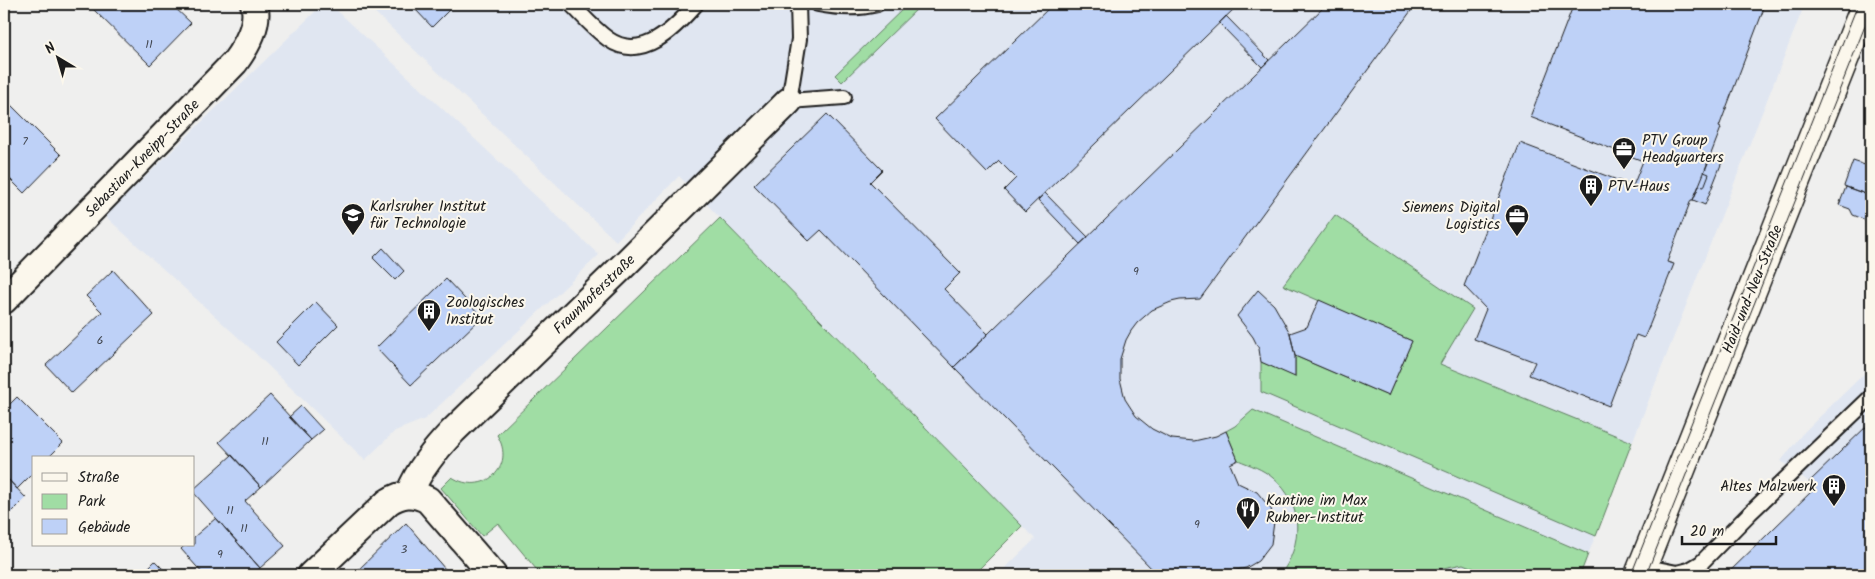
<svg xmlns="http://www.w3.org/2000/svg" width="1875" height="579" font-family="Kalam,sans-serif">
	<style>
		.built { fill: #e0e6f1 }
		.green { fill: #a0dda4; stroke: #5e7c60 }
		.building { fill: #bed1f7; stroke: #1c1c1c }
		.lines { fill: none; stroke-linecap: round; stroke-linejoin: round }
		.lane-casing { stroke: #1c1c1c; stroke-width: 18 }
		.street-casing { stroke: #1c1c1c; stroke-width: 30 }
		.secondary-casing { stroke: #1c1c1c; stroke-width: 31 }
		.lane { stroke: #fbf7ec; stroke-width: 14 }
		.street { stroke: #fbf7ec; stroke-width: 26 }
		.secondary { stroke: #fbf7ec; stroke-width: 28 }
		.tram { stroke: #1c1c1c; stroke-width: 1 }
		.labels { text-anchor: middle; stroke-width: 4; stroke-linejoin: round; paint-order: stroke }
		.number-label { font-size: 12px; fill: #444953 }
		.poi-label { font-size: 15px; fill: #1c1c1c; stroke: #fbf7ec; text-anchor: start }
		.street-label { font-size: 15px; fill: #1c1c1c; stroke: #fbf7ec }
	</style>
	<rect width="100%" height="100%" fill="#efefee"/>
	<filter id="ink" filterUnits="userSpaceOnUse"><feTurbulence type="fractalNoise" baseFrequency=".02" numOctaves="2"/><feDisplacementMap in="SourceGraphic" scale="10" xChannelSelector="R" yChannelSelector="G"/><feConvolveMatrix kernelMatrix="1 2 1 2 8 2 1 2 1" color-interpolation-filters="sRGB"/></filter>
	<g filter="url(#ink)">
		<path class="built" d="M323 4H330L599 255 425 419 395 431 365 460 251 349 105 216Z
			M366 4H1801L1802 11 1580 575H998L1035 539 679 176 616 241Z
			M1871 367V575H1726L1815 489 1809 482 1781 461 1802 434Z"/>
		<path class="green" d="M908 4H922L842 82 835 75Z
			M1335 215 1473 309 1440 364 1632 442 1596 536 1261 392V362L1295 376V356L1388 396 1412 341 1283 285Z
			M720 218 1022 526 973 575H541L498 523 482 536 441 488 452 477C483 497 517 467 497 435Z
			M1253 410 1588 554 1580 575H1491L1463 564 1408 575H1280C1303 546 1304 503 1273 478 1263 469 1250 465 1238 460L1226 431 1235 426Z"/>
		<path class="building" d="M94 4H171L191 23 150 65 91 7Z
			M421 4H455L432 27 415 9Z
			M1053 4H1239L1025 212 1004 190 1016 178 999 161 987 173 935 119Z
			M1327 4H1416L1200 299 1180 300 1171 302 1152 310 1137 323 1131 331 1126 340 1120 359V379L1125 399 1136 416 1152 429 1172 439 1194 441 1216 436 1226 431 1238 460 1230 464 1238 483 1257 492 1271 509 1274 522 1271 544 1258 561 1246 568 1231 571 1226 575H1158L954 367Z
			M1569 4H1723L1732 7 1734 4H1760L1763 11 1719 127 1721 128 1704 172 1709 174 1704 187 1699 186 1693 200H1691L1667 262 1674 264 1648 329 1644 338 1636 335 1609 406 1529 375 1535 362 1474 339 1486 309 1464 286 1520 143 1633 186 1643 161 1530 117 1573 6Z
			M1226 16 1269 60 1262 67 1219 23Z
			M4 98 61 155 24 193 4 173Z
			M827 114 882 170 870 182 960 273 944 289 988 334 954 367 821 230 809 241 754 185Z
			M1710 158 1722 162 1705 205 1693 200Z
			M1853 161 1871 167V196L1844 186Z
			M1846 187 1871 196V222L1853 215 1850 209 1839 205Z
			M1045 193 1088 237 1080 244 1038 200Z
			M383 248 404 271 395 280 373 258Z
			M113 270 154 315 72 393 46 365 102 312 86 296Z
			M446 279 482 317 411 385 376 348Z
			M1258 290 1274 305 1290 333 1295 356V377L1261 362 1259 349 1253 337 1237 316Z
			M1319 300 1412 341 1388 396 1295 356 1290 333 1307 327Z
			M316 302 338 325 298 365 276 342Z
			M270 395 311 440 261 487 219 442Z
			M17 397 63 443 48 458H34V472L17 489 4 475V410Z
			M301 406 323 430 311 440 289 417Z
			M1871 422V575H1726L1815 488 1809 482Z
			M232 455 261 487 245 501 285 546 260 568 194 493V489Z
			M4 475 26 498 4 520Z
			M216 518 260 568 252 575H241L239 573 237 575H204L181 549 185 545H194V537Z
			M406 523 450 575H353Z
			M155 561 169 575H141Z"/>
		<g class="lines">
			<g class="lane-casing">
				<path id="lane" d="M571 4C583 16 594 29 608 39 642 63 675 28 696 4
					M798 4 799 39 789 101 844 97
					M818 4C838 8 858 9 877 4
					M1642 566 1677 573 1689 570 1701 563 1750 513 1871 397"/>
			</g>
			<g class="street-casing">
				<path id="street" d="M4 300 235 62C246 47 260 23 254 4
					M409 494C419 469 435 450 453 431L623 266 789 101
					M311 575 388 502C402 493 413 492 428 500L493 575"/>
			</g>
			<g class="secondary-casing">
				<path id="secondary" d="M1639 575 1866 4"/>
			</g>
			<use href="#lane" class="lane"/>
			<use href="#street" class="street"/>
			<use href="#secondary" class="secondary"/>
			<path class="tram" d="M1631 575 1858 4
				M1646 575 1871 11"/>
		</g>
	</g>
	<defs>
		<g id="office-pin" transform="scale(1.25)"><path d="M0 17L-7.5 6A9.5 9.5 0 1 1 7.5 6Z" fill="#1c1c1c" stroke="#fbf7ec"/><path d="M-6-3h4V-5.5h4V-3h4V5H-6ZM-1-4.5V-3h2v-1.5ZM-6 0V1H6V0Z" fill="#fff"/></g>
		<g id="building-pin" transform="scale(1.25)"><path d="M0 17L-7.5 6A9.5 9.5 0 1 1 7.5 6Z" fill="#1c1c1c" stroke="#fbf7ec"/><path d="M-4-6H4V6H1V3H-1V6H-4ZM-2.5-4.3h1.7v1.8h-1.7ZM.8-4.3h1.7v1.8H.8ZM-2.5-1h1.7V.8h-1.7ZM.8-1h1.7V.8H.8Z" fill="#fff"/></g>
		<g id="university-pin" transform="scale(1.25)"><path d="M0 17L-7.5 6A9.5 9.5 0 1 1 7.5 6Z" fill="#1c1c1c" stroke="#fbf7ec"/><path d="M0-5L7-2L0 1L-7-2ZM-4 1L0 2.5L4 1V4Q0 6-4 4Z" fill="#fff"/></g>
		<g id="restaurant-pin" transform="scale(1.25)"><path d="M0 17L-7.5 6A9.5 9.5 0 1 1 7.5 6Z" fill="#1c1c1c" stroke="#fbf7ec"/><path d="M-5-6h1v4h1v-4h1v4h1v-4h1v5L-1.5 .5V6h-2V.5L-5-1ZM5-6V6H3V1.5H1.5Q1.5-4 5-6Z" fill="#fff"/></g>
	</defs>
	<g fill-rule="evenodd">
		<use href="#office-pin" x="1624" y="149"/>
		<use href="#building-pin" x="1591" y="186"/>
		<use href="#university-pin" x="353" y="215"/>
		<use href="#office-pin" x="1517" y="216"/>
		<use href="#building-pin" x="429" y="311"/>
		<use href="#building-pin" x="1834" y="486"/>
		<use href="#restaurant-pin" x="1248" y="509"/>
	</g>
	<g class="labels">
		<g class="number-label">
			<text x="149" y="48">11</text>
			<text x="25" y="145">7</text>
			<text x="1136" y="275">9</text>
			<text x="100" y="344">6</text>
			<text x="265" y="445">11</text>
			<text x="230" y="514">11</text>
			<text x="1197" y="528">9</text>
			<text x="244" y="532">11</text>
			<text x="404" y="553">3</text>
			<text x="220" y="558">9</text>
		</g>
		<g class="poi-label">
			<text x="1642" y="145">PTV Group<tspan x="1642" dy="17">Headquarters</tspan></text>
			<text x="1608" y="191">PTV-Haus</text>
			<text x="370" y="211">Karlsruher Institut<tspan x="370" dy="17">für Technologie</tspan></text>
			<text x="1500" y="212" text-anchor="end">Siemens Digital<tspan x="1500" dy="17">Logistics</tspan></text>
			<text x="446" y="307">Zoologisches<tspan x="446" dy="17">Institut</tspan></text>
			<text x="1816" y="491" text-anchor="end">Altes Malzwerk</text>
			<text x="1266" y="505">Kantine im Max<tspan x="1266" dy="17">Rubner-Institut</tspan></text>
		</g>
		<g class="street-label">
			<text transform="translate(142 158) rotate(-46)" y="5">Sebastian-Kneipp-Straße</text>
			<text transform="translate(1752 289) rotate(-68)" y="5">Haid-und-Neu-Straße</text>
			<text transform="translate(594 294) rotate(-44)" y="5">Fraunhoferstraße</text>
		</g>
	</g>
	<rect width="1875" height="579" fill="none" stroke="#fbf7ec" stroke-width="20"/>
	<rect x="10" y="10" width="1855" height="559" fill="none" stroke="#1c1c1c" stroke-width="2" filter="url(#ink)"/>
	<rect x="32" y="456" width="162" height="90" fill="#fbf7ec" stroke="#a29f99"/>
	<rect x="42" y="473" width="25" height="8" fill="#fbf7ec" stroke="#a29f99"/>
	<text x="78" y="482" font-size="15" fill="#1c1c1c">Straße</text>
	<rect x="42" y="494" width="25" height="15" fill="#a0dda4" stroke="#a29f99"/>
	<text x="78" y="506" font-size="15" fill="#1c1c1c">Park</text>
	<rect x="42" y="519" width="25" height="15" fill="#bed1f7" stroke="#a29f99"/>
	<text x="78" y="532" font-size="15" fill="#1c1c1c">Gebäude</text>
	<g transform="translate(58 58) rotate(322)" stroke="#fbf7ec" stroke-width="4" paint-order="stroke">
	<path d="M0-4L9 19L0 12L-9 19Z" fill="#1c1c1c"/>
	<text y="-8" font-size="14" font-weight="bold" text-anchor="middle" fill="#1c1c1c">N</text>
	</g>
	<path d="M1682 536v8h94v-8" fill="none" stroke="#1c1c1c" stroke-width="2.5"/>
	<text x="1690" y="536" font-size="15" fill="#1c1c1c" stroke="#fbf7ec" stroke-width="4" paint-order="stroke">20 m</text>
</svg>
